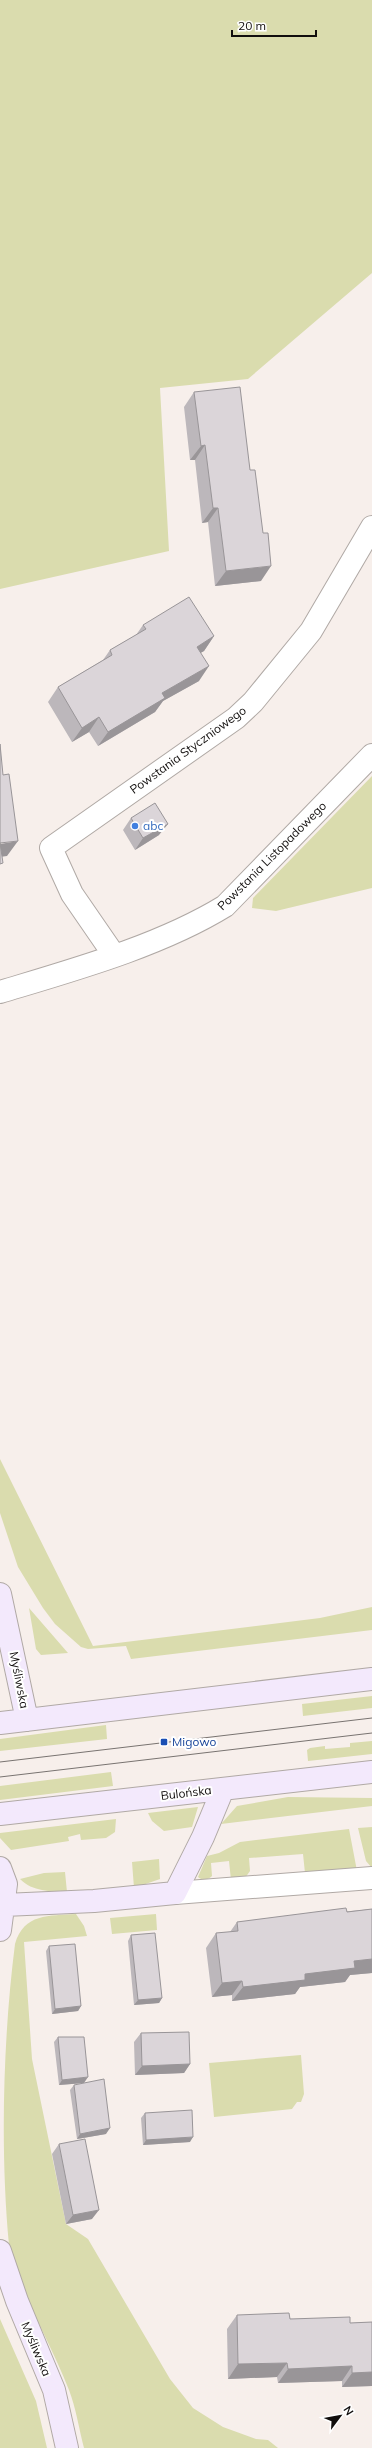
<svg xmlns="http://www.w3.org/2000/svg" width="372" height="2448" font-family="Mulish,sans-serif">
	<style>
		.green { fill: #dadcae }
		.lines { fill: none; stroke-linecap: round; stroke-linejoin: round }
		.street-casing { stroke: #b0a9a5; stroke-width: 24 }
		.secondary-casing { stroke: #b0a9a5; stroke-width: 24 }
		.street { stroke: #fff; stroke-width: 22 }
		.secondary { stroke: #f3e9fc; stroke-width: 22 }
		.tram { stroke: #797471; stroke-width: 1 }
		.wall { fill: #bcb7bb }
		.shaded-wall { fill: #999598 }
		.building { fill: #dbd5d9; stroke: #999598 }
		.shop-dot { fill: #3f7fe0; stroke: #fff; stroke-width: 1.5 }
		.transit-dot { fill: #1a4fb4; stroke: #fff; stroke-width: 1.5 }
		.labels { text-anchor: middle; stroke-width: 4; stroke-linejoin: round; paint-order: stroke }
		.street-label { font-size: 12px; fill: #110e0d; stroke: #fff }
		.shop-label { font-size: 12px; fill: #366cbe; stroke: #fff; text-anchor: start }
		.transit-label { font-size: 12px; fill: #164399; stroke: #fff; text-anchor: start }
	</style>
	<rect width="100%" height="100%" fill="#f7efeb"/>
	<path class="green" d="M0 0H372V273L248 379 160 388 169 551 0 589Z
		M372 776V888L276 911 252 908 253 898Z
		M0 1459 93 1646 320 1618 372 1607V1630L131 1659 126 1646 88 1649 81 1647 55 1624 43 1608 18 1567 0 1513Z
		M29 1608 68 1653 41 1655 36 1649Z
		M372 1696V1708L303 1716 302 1704Z
		M106 1725 107 1739 0 1751V1739Z
		M372 1741V1754L308 1761 307 1750 310 1748 325 1746V1749L350 1747V1743Z
		M111 1772 113 1786 0 1800V1786Z
		M288 1797 372 1798V1806L221 1824 237 1806Z
		M198 1807 192 1827 164 1831 152 1821 148 1813Z
		M116 1819 115 1832 106 1838 81 1840 80 1834 68 1837 69 1841 11 1850 0 1838V1833Z
		M372 1827V1868L366 1861 358 1828Z
		M349 1829 357 1871 305 1873 303 1854 249 1858 250 1871 245 1878 231 1880 229 1861 211 1863 212 1876C208 1880 203 1881 198 1877L207 1856 219 1853 240 1842Z
		M159 1859 160 1879 134 1888 132 1862Z
		M65 1872 67 1892C50 1891 33 1892 20 1879L44 1873Z
		M76 1914 84 1926 87 1936 24 1942 32 2059 66 2224 88 2239 170 2379 193 2408 223 2427 256 2439 268 2440 278 2448H84C79 2429 76 2408 69 2390 50 2341 21 2296 9 2245 0 2151 3 2038 15 1944 24 1913 49 1916 76 1914Z
		M156 1914 157 1930 112 1934 110 1918Z
		M301 2055 304 2094 301 2102H297L292 2109 214 2117 209 2063Z
		M0 2319 36 2401 47 2448H0Z"/>
	<g class="lines">
		<g class="street-casing">
			<path id="street" d="M114 955 72 894 51 848 236 718 253 702 311 631 372 527
				M0 992C73 970 160 946 225 906L372 755
				M175 1893 372 1878"/>
		</g>
		<g class="secondary-casing">
			<path id="secondary" d="M0 1594 27 1720
				M0 1723 372 1679
				M0 1814 372 1772
				M0 1868 6 1884 0 1930
				M4 1905 94 1901 175 1893 203 1837 223 1789
				M0 2251 17 2301 54 2390 67 2448"/>
		</g>
		<use href="#street" class="street"/>
		<use href="#secondary" class="secondary"/>
		<path class="tram" d="M0 1762 372 1718
			M0 1777 372 1733"/>
	</g>
	<path class="wall" d="M194 392 261 581 215 586 208 522 202 523 195 460H190L184 407Z
		M143 625 214 636 204 651 200 653 199 681 163 701 155 712 98 746 89 732 72 742 48 702 58 687 103 660 110 650 136 635Z
		M131 818 159 835 135 850 123 830Z
		M372 1909V1973L350 1975 345 1982 300 1987 295 1994 232 2001V1995L212 1997 206 1948 216 1933 230 1932 237 1922Z
		M131 1935 162 1998 159 2003 134 2005 128 1941Z
		M49 1946 81 2006 78 2011 52 2014 46 1951Z
		M141 2033 190 2064 184 2073 135 2075 134 2042Z
		M58 2037 84 2083 59 2085 54 2042Z
		M74 2085 106 2134 77 2139 70 2090Z
		M145 2113 190 2142 143 2145 141 2118Z
		M59 2144 92 2219 66 2224 52 2154Z
		M237 2315 350 2323 372 2322V2386L342 2387V2381L278 2383 277 2377 228 2379 227 2329Z"/>
	<path class="shaded-wall" d="M205 445 195 460H190L201 446Z
		M213 508H218L208 522 202 523Z
		M271 566 261 581 215 586 226 571Z
		M214 636 204 651 187 661 197 647Z
		M209 666 199 681 163 701 155 712 98 746 108 732 162 693Z
		M99 717 89 732 72 742 82 728Z
		M168 824 159 835 135 850 143 838Z
		M18 841 7 856 0 857V844Z
		M372 1959V1973L350 1975 345 1982 300 1987 295 1994 232 2001 243 1987 305 1974 354 1961Z
		M242 1981 232 1995 212 1997 222 1983Z
		M162 1998 159 2003 134 2005 138 2000Z
		M81 2006 78 2011 52 2014 55 2009Z
		M190 2064 184 2073 135 2075 142 2066Z
		M88 2077 84 2083 59 2085 62 2080Z
		M110 2128 106 2134 77 2139 80 2134Z
		M193 2137 190 2142 143 2145 146 2140Z
		M99 2210 92 2219 66 2224 73 2215Z
		M287 2363 277 2377 228 2379 238 2364Z
		M352 2366 342 2381 278 2383 288 2369Z
		M372 2372V2386L342 2387 352 2373Z"/>
	<path class="building" d="M240 387 250 470H255L263 533H268L271 566 226 571 218 508H213L205 445 201 446 194 392Z
		M189 597 214 636 197 647 209 666 162 693 165 698 108 732 99 717 82 728 58 687 112 655 110 650 146 629 143 625Z
		M0 744 3 775 9 774 18 841 0 843 3 863 0 864Z
		M155 803 168 824 143 838 131 818Z
		M346 1908 347 1912 372 1909V1959L354 1961 355 1968 305 1974V1980L243 1987 242 1981 222 1983 216 1933 238 1931 237 1922Z
		M155 1933 162 1998 138 2000 131 1935Z
		M75 1944 81 2006 55 2009 49 1946Z
		M189 2032 190 2064 142 2066 141 2033Z
		M58 2037H84L88 2077 62 2080Z
		M104 2079 110 2128 80 2134 74 2085Z
		M192 2110 193 2137 146 2140 145 2113Z
		M85 2139 99 2210 73 2215 59 2144Z
		M289 2313 290 2319 350 2317V2323L372 2322V2372L352 2373V2366L288 2369 287 2363 238 2364 237 2315Z"/>
	<circle class="shop-dot" cx="135" cy="826" r="4"/>
	<rect class="transit-dot" x="160" y="1738" width="8" height="8" rx="2"/>
	<g class="labels">
		<g class="street-label">
			<text transform="translate(188 750) rotate(-36)" y="4">Powstania Styczniowego</text>
			<text transform="translate(272 856) rotate(-45)" y="4">Powstania Listopadowego</text>
			<text transform="translate(19 1680) rotate(79)" y="4">Myśliwska</text>
			<text transform="translate(186 1793) rotate(-7)" y="4">Bulońska</text>
			<text transform="translate(36 2349) rotate(67)" y="4">Myśliwska</text>
		</g>
		<g class="shop-label">
			<text x="143" y="830">abc</text>
		</g>
		<g class="transit-label">
			<text x="172" y="1746">Migowo</text>
		</g>
	</g>
	<g transform="translate(340 2416) rotate(58)" stroke="#ffffff" stroke-width="3" paint-order="stroke">
	<path d="M0-3L7 15L0 10L-7 15Z" fill="#110e0d"/>
	<text y="-6" font-size="11" font-weight="bold" text-anchor="middle" fill="#110e0d">N</text>
	</g>
	<path d="M232 30v6h84v-6" fill="none" stroke="#110e0d" stroke-width="2"/>
	<text x="238" y="30" font-size="12" fill="#110e0d" stroke="#ffffff" stroke-width="3" paint-order="stroke">20 m</text>
</svg>
